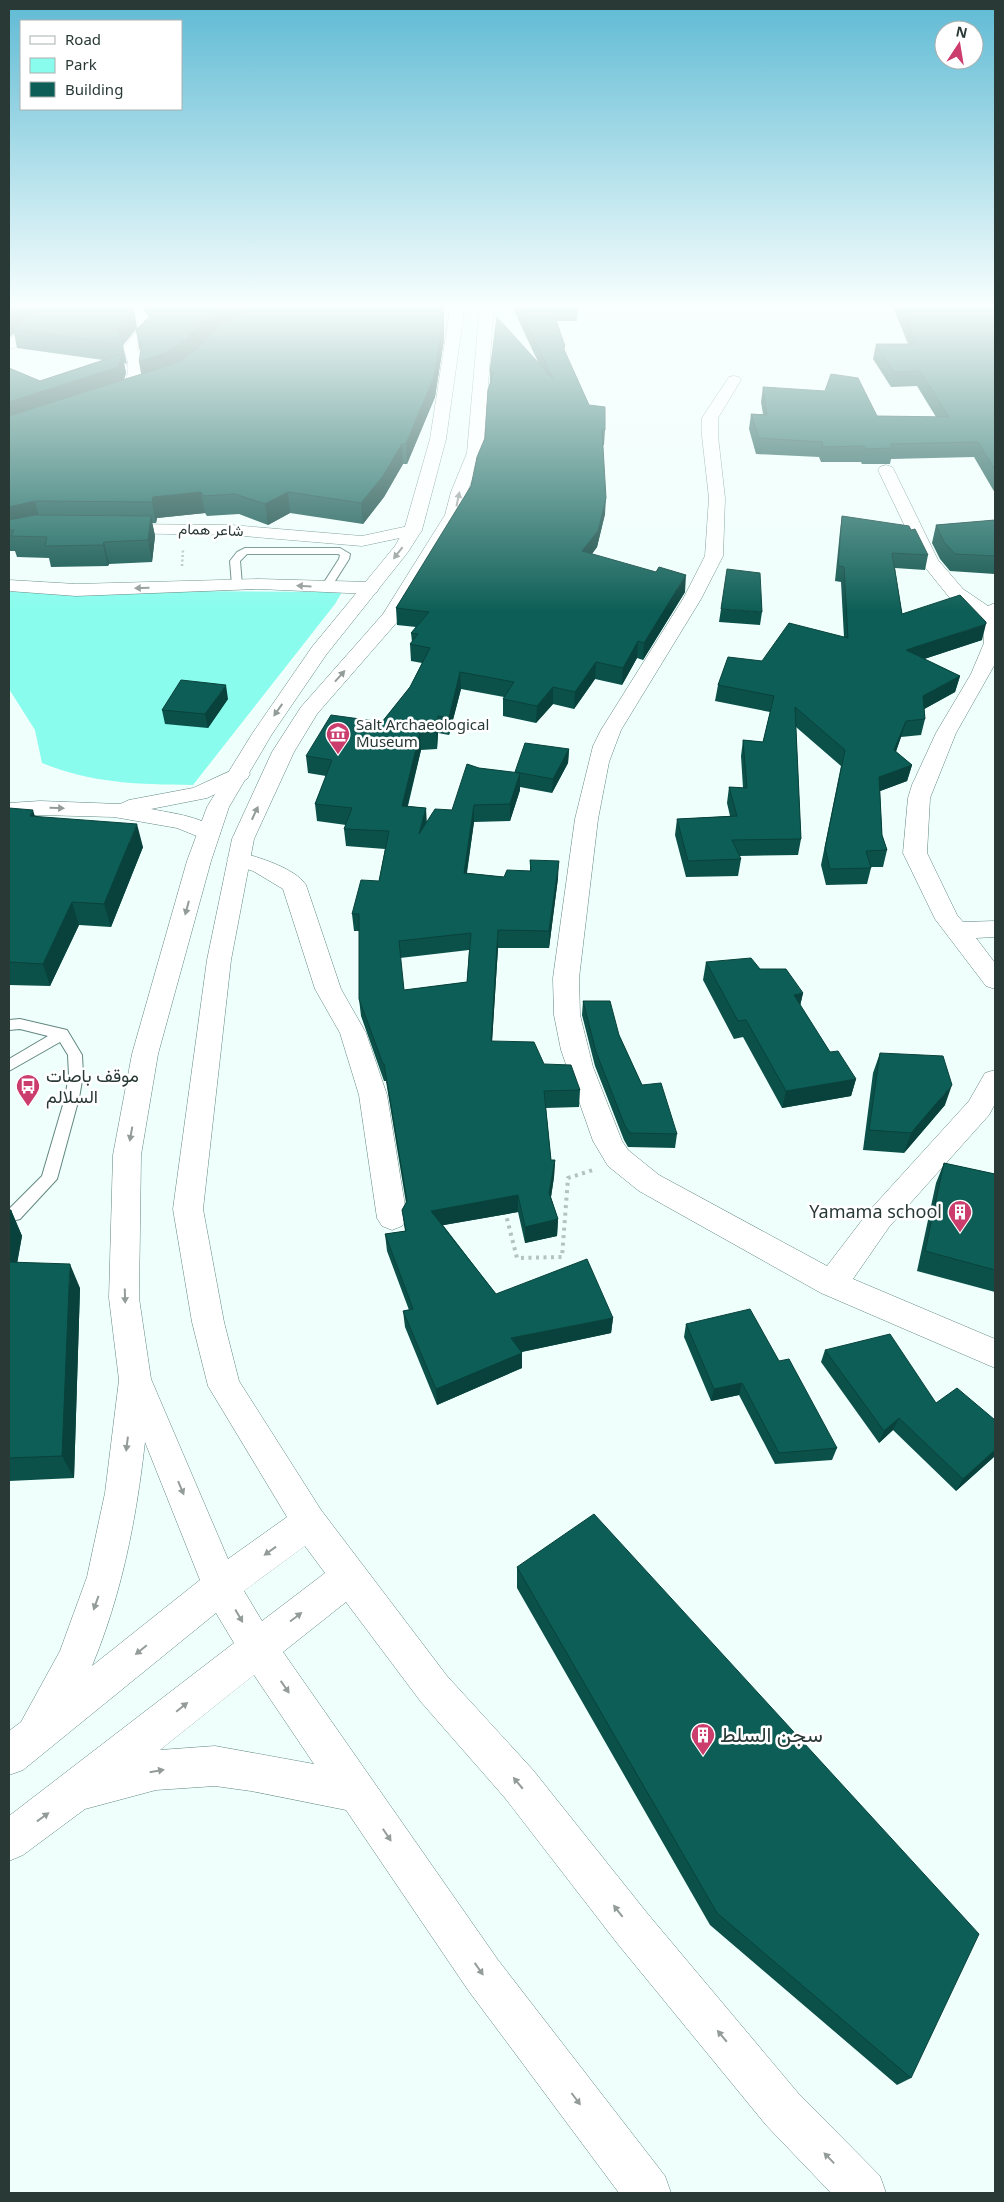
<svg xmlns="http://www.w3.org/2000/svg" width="1004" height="2202" font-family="'Noto Sans',Vazirmatn,sans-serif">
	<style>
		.green { fill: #89fced }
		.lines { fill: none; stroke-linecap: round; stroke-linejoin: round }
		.lane-casing { stroke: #628781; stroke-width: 2 }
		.street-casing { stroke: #628781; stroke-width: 1 }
		.secondary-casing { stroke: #628781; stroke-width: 1 }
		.path-far1 { stroke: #b3c3c0; stroke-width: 2.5; stroke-dasharray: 2 2.5; stroke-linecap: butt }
		.path { stroke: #b3c3c0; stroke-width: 4; stroke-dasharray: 3 4.5; stroke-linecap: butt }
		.lane { fill: #fff; fill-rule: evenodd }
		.street { fill: #fff; fill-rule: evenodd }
		.secondary { fill: #fff; fill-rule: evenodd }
		.wall { fill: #0b514a; fill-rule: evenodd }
		.shaded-wall { fill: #09423c }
		.building { fill: #0d5e56; stroke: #09423c; fill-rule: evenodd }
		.oneway { fill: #949c9a }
		.labels { text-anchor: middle; stroke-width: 5; stroke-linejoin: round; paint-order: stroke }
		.far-street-label { font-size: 15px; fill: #293936; stroke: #fff }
		.far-poi-label { font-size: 15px; fill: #293936; stroke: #fff; text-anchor: start }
		.poi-label { font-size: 18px; fill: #293936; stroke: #fff; text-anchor: start }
		.near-poi-label { font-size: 21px; fill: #293936; stroke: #fff; text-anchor: start }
	</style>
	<rect width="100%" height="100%" fill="#effffc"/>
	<path class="green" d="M13 590 342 592 335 604 193 785C137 784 95 784 42 763L35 730 9 689V593Z"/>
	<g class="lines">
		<g class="lane-casing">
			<path id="lane" d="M245 548H340L350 554 349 559 330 589 326 590 321 587 339 559 340 555 338 554H247L240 561 242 585 237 588 232 585 230 561 237 552Z
				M20 1019 67 1030 82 1055 83 1075 79 1098 57 1179 20 1219 9 1222V1209L42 1176 65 1098 69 1075 68 1055 60 1042 9 1071V1059L48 1036 20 1029 9 1030V1020Z"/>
		</g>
		<g class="street-casing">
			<path id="street" d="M57 304H72L14 348 9 349V339Z
				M123 304H138C158 324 156 329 137 348 146 365 145 377 134 393H124L122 390C129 374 131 365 123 348L139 328 137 319Z
				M734 376 739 377 741 380 718 418V436L725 498 723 556 701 599 621 730 609 762 598 819 579 978 580 1015 593 1067 622 1141 628 1150 659 1175 827 1266 869 1211 969 1101 985 1073 995 1070V1104L989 1115 889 1227 853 1279 995 1339V1368L821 1293 639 1191 608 1166 593 1141 561 1050 554 1015 553 978 575 819 593 746 601 730 683 599 705 556 709 498 702 436V418L729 377Z
				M886 465 892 467 894 470 938 560 963 589 988 606 995 603V664L956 733 930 798 927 853 957 915 963 922 995 921V937L976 938 995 963V989L986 986 935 919 903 853 908 798 912 785 936 733 971 674 984 643 982 618 949 597 924 566 878 470 880 467Z
				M117 524 231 525 362 536 413 525 419 526 422 530 419 534 362 546 231 535 111 533 108 529 111 525Z
				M259 579 370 582 377 584 379 588 377 592 370 594 259 589 76 596 9 591V580L76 584Z
				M239 767 247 769 250 774 247 779 207 798 151 809C170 813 209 817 220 834L217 839 209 841 177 828 114 817 40 815 9 817V803L40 801 120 804 129 800 193 788Z
				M239 852C258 857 295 868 306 885L341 989 366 1033 387 1095 407 1218 402 1226 392 1230 382 1226 377 1218 359 1095 340 1033 315 989 283 889 253 871 231 864 227 859 231 854Z"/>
		</g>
		<g class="secondary-casing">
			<path id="secondary" d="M451 304H465L446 439 422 530 408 552 326 655 272 734 229 807 211 861 158 1054 141 1155 139 1298 151 1379 228 1559 287 1517 208 1386 192 1322 173 1209 207 960 232 839 272 752 301 707 383 614 445 515 451 492 467 453 480 304H494L483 453 467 492 463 515 398 621 317 714 294 752 254 839 231 960 203 1209 224 1322 239 1381 321 1510 362 1564 447 1676 533 1770 647 1913 798 2093 880 2176 886 2193H831L766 2125 617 1943 505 1798 421 1702 346 1602 283 1652 498 1960 665 2176 671 2193H619L468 1990 346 1810 251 1791 215 1786 156 1790 85 1809 23 1855 9 1861V1816L234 1643 216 1613 23 1770 9 1775V1731L21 1722 60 1651 87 1577 105 1493 119 1380 109 1298 113 1155 132 1054 187 861 207 807 252 734 312 647 395 546 404 530 430 439ZM145 1442 200 1580 92 1666C122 1593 136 1521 145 1442ZM305 1546 325 1573 262 1621 244 1591ZM254 1675 314 1764 215 1746 160 1750Z"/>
		</g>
		<path class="path-far1" d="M182 566 183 550"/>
		<path class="path" d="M505 1211 517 1258 562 1257 568 1178 593 1170"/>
		<use href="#lane" class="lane"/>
		<use href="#street" class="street"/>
		<use href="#secondary" class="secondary"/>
	</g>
	<path class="wall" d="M9 304 137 328 123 345 127 364 124 363 126 373 124 379 141 374 139 361 141 352 139 348 136 330 149 317 139 304H444V339L435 397 407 464H403L384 497 363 524 290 513 268 525 239 514 207 516 205 513 157 518 156 523H152L155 536 152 562 109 564 108 566 51 567 49 558 17 557 15 551H9V368L40 381 103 360 17 348 14 333 9 337Z
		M511 304H577L578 307 577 321H556L565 346 564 351 589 405 605 430 604 445H603L605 514 597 547 592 554 685 592 643 660 637 658 622 685 595 679 574 709 553 704 536 723 503 716V699L504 697 461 689 449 735 438 733 437 749 421 750 408 806 426 808V822L452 810 479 768 515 773 569 749 568 763 552 793 520 787V790L510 821 474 822 467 873 504 877 530 871V860L558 878 549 948H498L492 1041 544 1064 580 1090 579 1107 546 1108 551 1160H555L554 1177 551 1197 558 1219 557 1236 525 1243 518 1212 443 1225 496 1294 613 1318 611 1333 522 1352V1368L437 1405 405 1327 403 1311 409 1310 387 1251 385 1234 405 1231 402 1210 406 1203 386 1081H384L361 1016 359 999V931H354L352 914 379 881 385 849 346 846 344 829 346 825 317 821 315 804 326 776 308 773 306 756 382 722 410 687 422 663 411 661 410 644 412 642 411 633 416 627 397 625 396 608 471 486 485 438 490 385V372L538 362ZM469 950 467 982 404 990 400 958Z
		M892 304H940L943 308H947L945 305V304H995V493L974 457 891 459 890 464H862L861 462H821L819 457 756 454 749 429 751 414H763L761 402 763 387 877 416 936 417 917 386 891 387 873 359 876 344H908Z
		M842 516 928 555 925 570 895 568 902 614 982 640 924 659 960 676 955 692 924 709 925 719 921 735 901 737 896 752 912 765 907 781 880 791 882 835 887 850 883 867H871V868L867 884 826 885 821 865 841 766 796 727 801 839 798 855 739 856 741 859 738 876 686 877 675 835 677 819 730 816 727 803 729 787 743 788 741 756 743 740 763 742 770 712 715 701 718 685 762 661 844 637 841 582 835 581 840 531Z
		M995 520V574L950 571 940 559 932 543 936 525Z
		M721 609 762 612 760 625 719 622Z
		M228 699 208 728 165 724 162 710Z
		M9 808 143 847 111 927 79 925 50 986 9 985Z
		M706 962 760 969 803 993 800 1006 830 1052 856 1079 851 1096 782 1108 743 1037 734 1039 703 980Z
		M583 1001 619 1035 642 1085 677 1134 675 1148 628 1147 624 1140 595 1066 582 1015Z
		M880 1053 945 1105 904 1153 863 1150 873 1073Z
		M944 1163 995 1174V1292L917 1271 936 1183Z
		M9 1210H11L22 1236 17 1262 80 1288 74 1478 9 1481Z
		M686 1324 779 1361 837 1448 832 1460 775 1464 739 1395 711 1401 684 1337Z
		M825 1350 936 1403 995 1420V1456L956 1491 893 1430 879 1443 821 1362Z
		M517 1567 911 2078 897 2085 710 1925 517 1588Z"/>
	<path class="shaded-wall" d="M24 304H54L13 329 14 333 9 337V315Z
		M230 304H258L187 360 143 380 139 361 207 317Z
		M443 304H444V339L435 397 407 464 406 444Z
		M134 309 137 328 123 345 118 328Z
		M122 354 126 373 122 386 9 423V402Z
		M402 444 403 464 384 497 363 524 361 503Z
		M201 492 205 513 157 518 156 523 152 502 153 497Z
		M288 492 290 513 268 525 265 504Z
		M606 498 605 514 597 547 582 567V551Z
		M35 501 40 522 9 529V507Z
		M151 516 155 536 152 562 148 540Z
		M104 542 109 564 108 566 103 545Z
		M686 575 685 592 643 660 644 643Z
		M986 624 982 640 903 666 906 650Z
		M638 641 637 658 622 685 623 668Z
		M596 662 595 679 574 709 575 692Z
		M460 672 461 689 449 735V718Z
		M960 676 955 692 919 712 923 696Z
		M226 685 228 699 208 728 205 714Z
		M553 687V704L536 723 537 706Z
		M438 716V733L437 749 436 732Z
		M906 721 901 737 890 766 894 750Z
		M420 733 421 750 403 823 402 806Z
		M569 749 568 763 552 793 553 779Z
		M912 765 907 781 875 793 879 777Z
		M520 773V790L510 821V804Z
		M474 805V822L464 890V873Z
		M426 808 427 825 419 834Z
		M33 810 40 833 30 816Z
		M137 824 143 847 111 927 104 904Z
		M559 861 558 878 549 948V931Z
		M72 902 79 925 50 986 43 964Z
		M498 930V948L491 1058V1041Z
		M803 993 799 1010 794 995Z
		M856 1079 851 1096 782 1108 786 1091Z
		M952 1085 945 1105 904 1153 911 1133Z
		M555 1160 554 1177 549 1210V1193Z
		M518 1195V1212L433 1227 431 1211Z
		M11 1210 22 1236 13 1287 9 1278V1221Z
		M558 1219 557 1236 525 1243V1227Z
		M70 1264 80 1288 74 1478 62 1456Z
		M613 1318 611 1333 511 1354V1338Z
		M522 1353V1368L437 1405 436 1389Z
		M742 1383 739 1395 711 1401 714 1389Z
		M899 1418 893 1430 879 1443 884 1431Z
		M995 1450V1456L956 1491 963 1479Z"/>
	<path class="building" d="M9 304H24L9 315Z
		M47 304H132L134 309 118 328 123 345 13 329Z
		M149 304H230L207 317 184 341 166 353 139 361 142 345 136 330 150 316 151 306Z
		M256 304H443V320L434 377 406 444H402L383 476 361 503 288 492 265 504 235 494 204 496 201 492 153 497 152 502 35 501 9 507V416L177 363 196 350 219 326 254 306Z
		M518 304H577L578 307 551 306 565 346 562 345 589 405 605 407V430H602L606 498 598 531 582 551 656 572 659 567 686 575 644 643 638 641 623 668 596 662 575 692 553 687 537 706 503 699 514 682 460 672 449 718 438 716 436 732 420 733 402 806 426 808 419 834 435 809 452 810 467 764 479 768 520 773 510 804 474 805 464 873 504 877 507 870 531 871 530 860 559 861 549 931 498 930 491 1041 534 1042 544 1064 571 1065 580 1090 544 1091 551 1160H555L549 1193 558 1219 525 1227 518 1195 431 1211 496 1294 587 1259 613 1318 511 1338 522 1353 436 1389 403 1311 413 1309 385 1234 406 1231 402 1210 407 1201 384 1064H383L359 999V914H352L361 880 379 881 389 831 344 829 352 808 315 804 332 760 306 756 331 715 382 722 410 687 430 648 410 644 418 634 411 633 429 612 396 608 471 486 477 457 485 438 488 390 494 372H490L497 317 553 379ZM471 933 467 982 404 990 399 941Z
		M901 304H940L943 308 995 309V470L978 442 891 444 893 448 865 449 864 446 823 447 822 442 759 438 751 414 767 415 763 387 825 391 831 374 858 378 877 416 949 417 920 371 894 372 876 344H916Z
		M122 354 118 367 9 402V368L40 381Z
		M35 515 151 516 148 540 104 542 103 545 45 546 47 537 11 536 14 530H9V520Z
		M842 516 909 526 911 530 915 529 928 555 892 553 902 614 960 595 986 622V624L906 650 960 676 923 696 925 719 906 721 894 750 912 765 879 777 882 835 887 850 866 851 871 868 830 869 825 848 845 750 795 707 801 839 732 840 741 859 688 861 677 819 737 816 729 787 747 788 743 740 763 742 774 696 718 685 728 657 762 661 789 623 848 638 844 567 838 566Z
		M995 520V556L955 554 944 542 936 525Z
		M727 569 760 573 762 612 721 609Z
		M181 680 226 685 205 714 162 710Z
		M525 743 569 749 553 779 515 772Z
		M9 808 33 810 30 816 137 824 104 904 72 902 43 964 9 962Z
		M751 958 760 969H786L803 993 794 995 830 1052 838 1051 856 1079 786 1091 746 1020 738 1021 706 962Z
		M583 1001H610L619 1035 642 1085 661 1083 677 1134 630 1133 625 1126 596 1052Z
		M880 1053 943 1056 952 1085 911 1133 869 1130Z
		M944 1163 995 1174V1270L925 1251Z
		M9 1210H11L9 1221Z
		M9 1262 70 1264 62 1456 9 1458Z
		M750 1309 779 1361 789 1359 837 1448 779 1453 742 1383 714 1389 686 1324Z
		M890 1334 936 1403 957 1388 995 1420V1450L963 1479 899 1418 884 1431 825 1350Z
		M594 1514 979 1934 911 2078 717 1913 517 1567Z"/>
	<defs><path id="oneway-solid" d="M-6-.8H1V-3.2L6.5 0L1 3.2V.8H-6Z" transform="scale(1.25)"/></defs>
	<g class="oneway">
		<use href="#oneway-solid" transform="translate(458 499) rotate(-78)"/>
		<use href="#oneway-solid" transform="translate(398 553) rotate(128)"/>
		<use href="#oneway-solid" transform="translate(304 586) rotate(-177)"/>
		<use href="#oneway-solid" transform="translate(142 588) rotate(178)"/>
		<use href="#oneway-solid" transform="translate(340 676) rotate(-48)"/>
		<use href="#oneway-solid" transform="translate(278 710) rotate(125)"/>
		<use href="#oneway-solid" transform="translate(57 808) rotate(1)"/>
		<use href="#oneway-solid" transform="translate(255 813) rotate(-65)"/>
		<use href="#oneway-solid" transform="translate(187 908) rotate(105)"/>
		<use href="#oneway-solid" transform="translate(131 1134) rotate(100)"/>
		<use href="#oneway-solid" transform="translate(125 1296) rotate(88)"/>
		<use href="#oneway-solid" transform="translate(127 1444) rotate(97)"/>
		<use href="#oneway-solid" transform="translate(181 1488) rotate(67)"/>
		<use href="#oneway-solid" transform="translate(270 1551) rotate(144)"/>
		<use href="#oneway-solid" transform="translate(96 1603) rotate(110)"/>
		<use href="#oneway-solid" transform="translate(239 1616) rotate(60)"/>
		<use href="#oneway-solid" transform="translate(296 1617) rotate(-37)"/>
		<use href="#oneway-solid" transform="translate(141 1650) rotate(141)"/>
		<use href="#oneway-solid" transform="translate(285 1687) rotate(55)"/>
		<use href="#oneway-solid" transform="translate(182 1707) rotate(-39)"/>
		<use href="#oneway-solid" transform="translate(157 1771) rotate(-10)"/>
		<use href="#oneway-solid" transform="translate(518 1783) rotate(-130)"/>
		<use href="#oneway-solid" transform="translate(43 1817) rotate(-36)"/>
		<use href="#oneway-solid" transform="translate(387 1835) rotate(56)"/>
		<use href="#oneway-solid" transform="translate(618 1911) rotate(-128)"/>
		<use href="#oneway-solid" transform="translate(479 1969) rotate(55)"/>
		<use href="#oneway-solid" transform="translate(722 2036) rotate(-130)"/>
		<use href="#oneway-solid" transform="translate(576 2099) rotate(53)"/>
		<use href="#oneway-solid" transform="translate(829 2158) rotate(-134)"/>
	</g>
	<linearGradient id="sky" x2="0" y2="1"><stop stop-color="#5ebad4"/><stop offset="0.5" stop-color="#f8fffe"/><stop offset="1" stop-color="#f8fffe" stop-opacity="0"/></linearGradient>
	<rect width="1004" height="612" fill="url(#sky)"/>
	<defs>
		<g id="museum-pin" transform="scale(1.25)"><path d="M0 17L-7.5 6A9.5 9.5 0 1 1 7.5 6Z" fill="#cb3d6c" stroke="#fff"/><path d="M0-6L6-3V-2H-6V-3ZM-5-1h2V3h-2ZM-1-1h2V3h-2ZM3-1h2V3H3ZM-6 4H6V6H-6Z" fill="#fff"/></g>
		<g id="bus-pin" transform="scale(1.25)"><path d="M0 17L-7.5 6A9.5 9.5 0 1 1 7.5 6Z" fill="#cb3d6c" stroke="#fff"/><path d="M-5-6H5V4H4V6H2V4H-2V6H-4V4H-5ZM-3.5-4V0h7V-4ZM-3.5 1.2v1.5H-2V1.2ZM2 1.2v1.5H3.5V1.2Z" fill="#fff"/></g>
		<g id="building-pin" transform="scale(1.25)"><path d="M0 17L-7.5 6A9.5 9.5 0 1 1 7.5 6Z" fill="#cb3d6c" stroke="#fff"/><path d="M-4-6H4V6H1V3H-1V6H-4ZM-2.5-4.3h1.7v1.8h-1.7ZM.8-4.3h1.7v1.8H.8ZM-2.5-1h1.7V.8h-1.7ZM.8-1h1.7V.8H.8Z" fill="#fff"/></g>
	</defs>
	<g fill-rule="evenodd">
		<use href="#museum-pin" x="338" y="734"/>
		<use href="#bus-pin" x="28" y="1086"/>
		<use href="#building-pin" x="960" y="1212"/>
		<use href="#building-pin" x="703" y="1735"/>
	</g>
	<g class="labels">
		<g class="far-street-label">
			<text transform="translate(211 530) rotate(2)" y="5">شاعر همام</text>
		</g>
		<g class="far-poi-label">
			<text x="356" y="730">Salt Archaeological<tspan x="356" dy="17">Museum</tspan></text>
		</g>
		<g class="poi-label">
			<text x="46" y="1082">موقف باصات<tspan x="46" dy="21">السلالم</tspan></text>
			<text x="942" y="1218" text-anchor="end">Yamama school</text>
		</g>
		<g class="near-poi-label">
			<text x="720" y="1742">سجن السلط</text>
		</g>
	</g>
	<rect width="1004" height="2202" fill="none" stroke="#293936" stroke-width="20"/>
	<rect x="20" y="20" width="162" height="90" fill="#ffffff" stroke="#a9b0af"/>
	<rect x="30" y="36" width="25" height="8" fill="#ffffff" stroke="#a9b0af"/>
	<text x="65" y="45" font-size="15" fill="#293936">Road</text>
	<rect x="30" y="58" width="25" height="15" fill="#89fced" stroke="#a9b0af"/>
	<text x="65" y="70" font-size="15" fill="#293936">Park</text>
	<rect x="30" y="82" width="25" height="15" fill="#0d5e56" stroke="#a9b0af"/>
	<text x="65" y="95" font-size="15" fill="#293936">Building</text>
	<g transform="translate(959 45) rotate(12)"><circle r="24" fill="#ffffff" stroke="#a9b0af"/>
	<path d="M0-4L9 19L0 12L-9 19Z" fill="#cb3d6c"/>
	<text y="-8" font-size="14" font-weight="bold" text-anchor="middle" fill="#293936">N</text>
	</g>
</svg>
